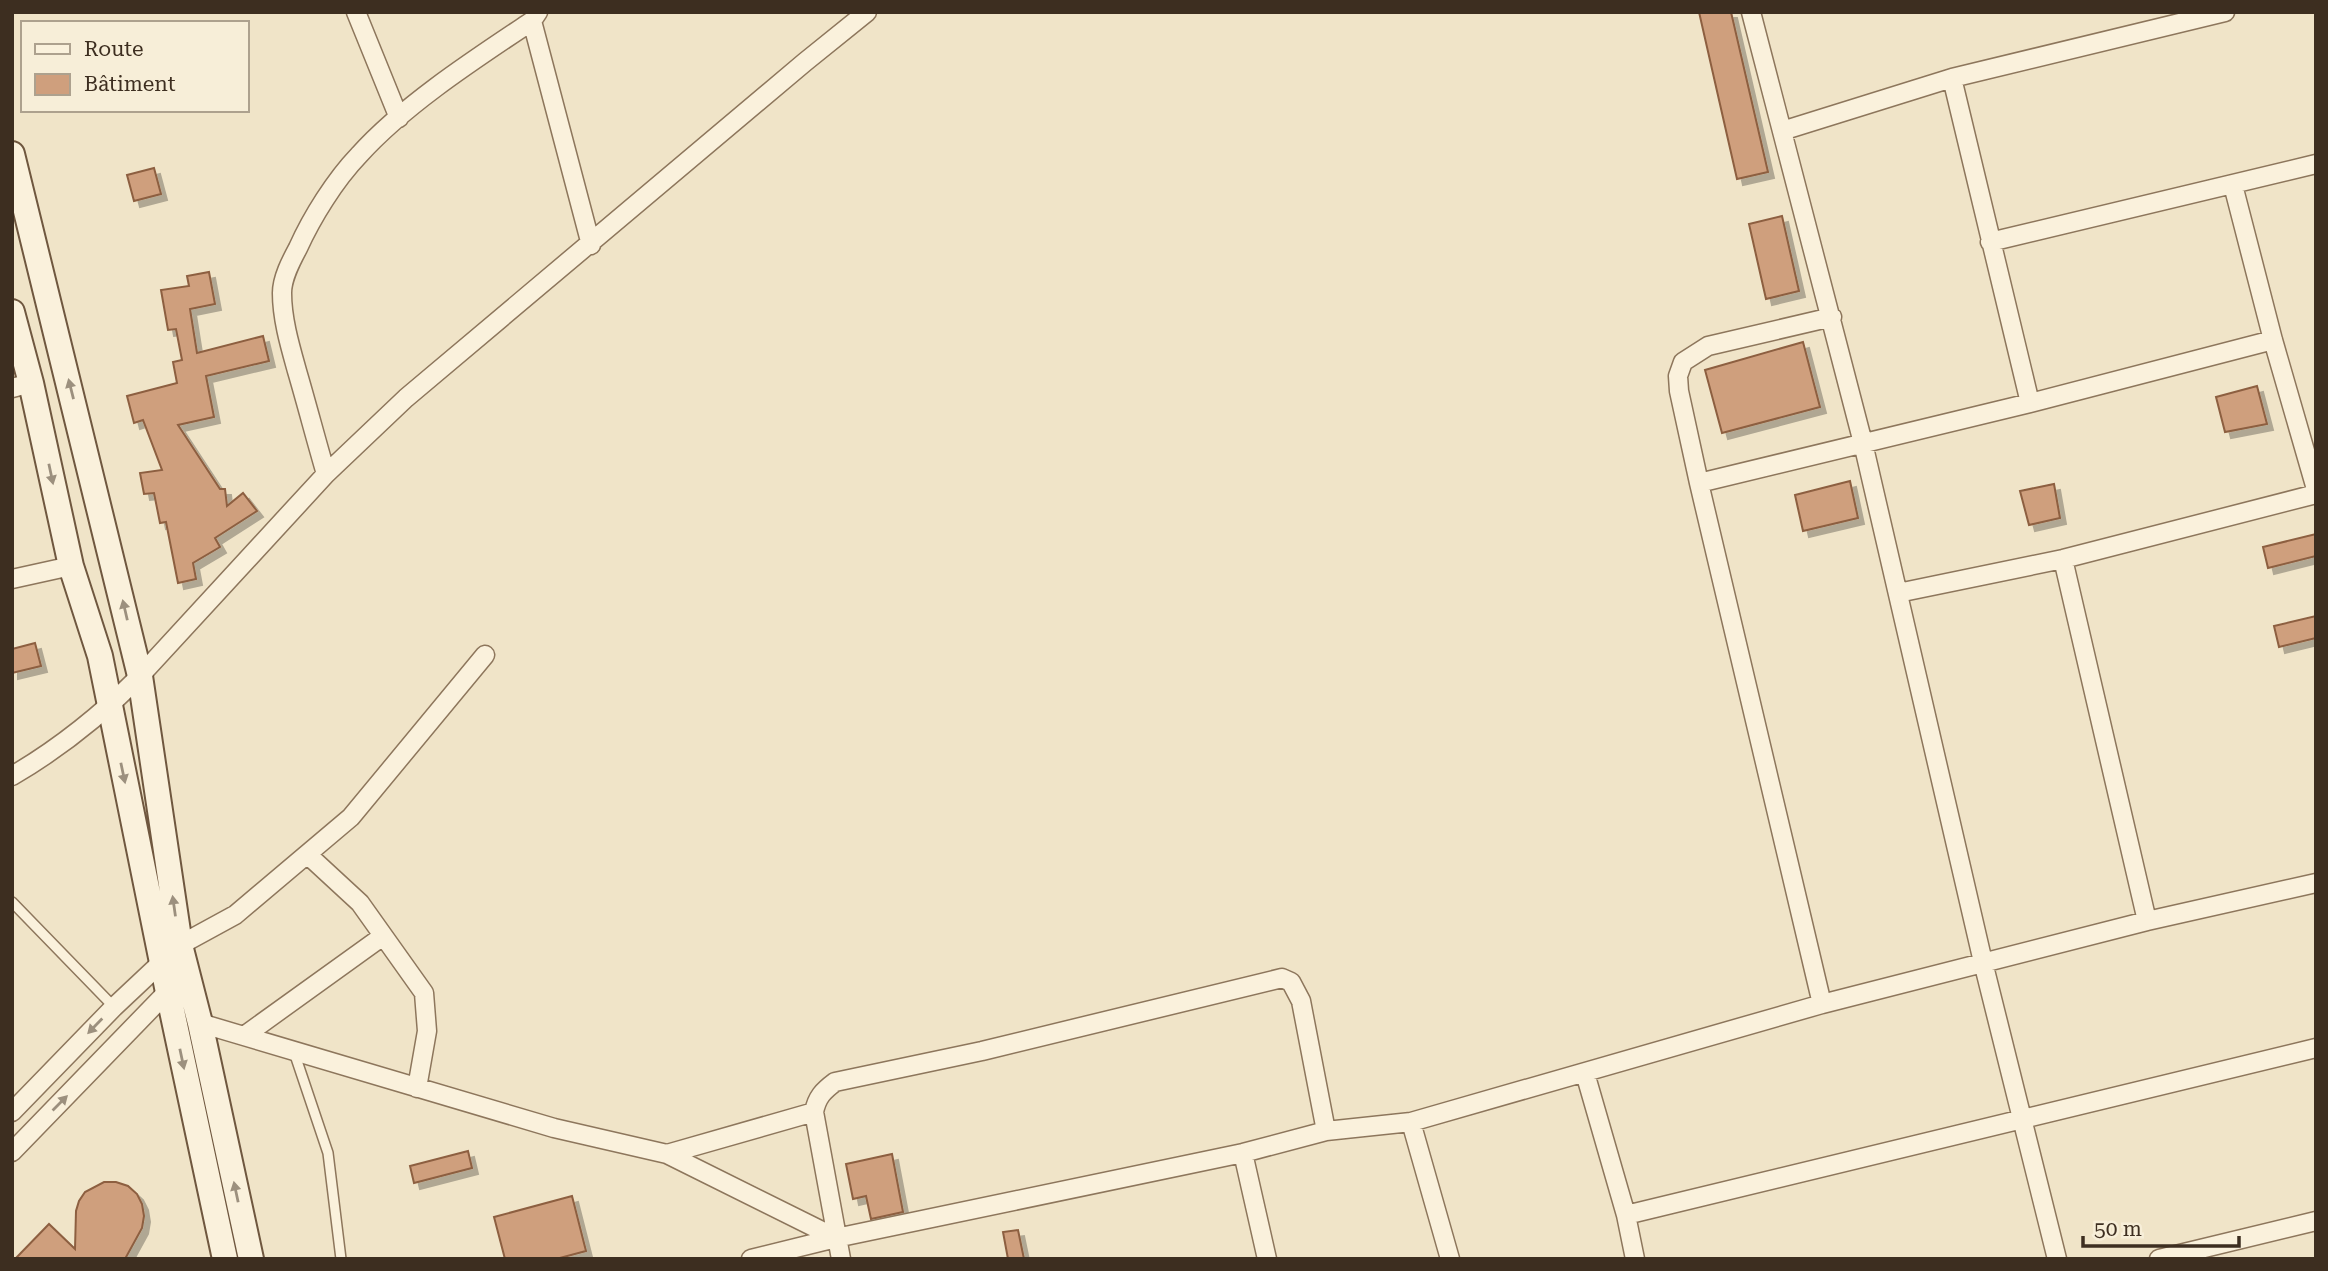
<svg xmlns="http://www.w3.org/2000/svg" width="2328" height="1271" font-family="'Roboto Serif',serif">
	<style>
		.building { fill: #cf9f7d; stroke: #8d5f41; stroke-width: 2; filter: url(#shadow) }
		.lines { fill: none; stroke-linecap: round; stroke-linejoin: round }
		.service-casing { stroke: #8d765c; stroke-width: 12 }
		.minor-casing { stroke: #8d765c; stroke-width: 21 }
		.secondary-casing { stroke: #6f573f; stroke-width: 28 }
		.service { stroke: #faf1dc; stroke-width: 9 }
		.minor { stroke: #faf1dc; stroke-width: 18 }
		.secondary { stroke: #faf1dc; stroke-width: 24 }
		.oneway { fill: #9c907e }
	</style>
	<defs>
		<filter id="shadow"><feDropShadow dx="6" dy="6" stdDeviation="0" flood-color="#0004"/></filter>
	</defs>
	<rect width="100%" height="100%" fill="#f0e4c8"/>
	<path class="building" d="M1699 12H1731L1768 172 1737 179Z
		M154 168 161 194 134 201 127 175Z
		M1782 216 1799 291 1766 299 1749 224Z
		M209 272 215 304 190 309 197 353 263 336 269 361 206 376 214 417 178 425 220 489H225L227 506 243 493 257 511 215 538 220 547 193 563 196 579 178 583 166 522 160 523 154 493 144 494 140 473 162 470 143 420 134 423 127 396 177 383 173 362 182 360 176 329 168 330 161 290 189 286 187 276Z
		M1803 342 1820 407 1722 433 1705 370Z
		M2257 386 2267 424 2225 432 2216 397Z
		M1850 481 1858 518 1803 531 1795 495Z
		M2054 484 2060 518 2029 525 2020 491Z
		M2316 534V556L2268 568 2263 547Z
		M2316 616V638L2279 647 2274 626Z
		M35 643 41 666 12 673V649Z
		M468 1151 472 1168 414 1183 410 1166Z
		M892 1154 903 1212 871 1219 866 1196 853 1199 846 1164Z
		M104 1182H116L128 1186 137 1194 142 1204 144 1216 142 1228 125 1259H15L49 1224 75 1249 76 1211 79 1201 85 1192Z
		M572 1196 586 1251 556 1259H505L494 1217Z
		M1018 1230 1024 1259H1008L1003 1232Z"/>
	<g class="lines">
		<g class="service-casing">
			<path id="service" d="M12 902 114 1007
				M294 1052 328 1153 341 1259"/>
		</g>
		<g class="minor-casing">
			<path id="minor" d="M356 12 399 118
				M1751 12 1863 443 1983 962 2057 1259
				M532 21 591 245
				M1952 78 2030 403
				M1782 131 1952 78 2225 12
				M2233 185 2273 340 2316 489
				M1990 242 2316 164
				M12 388 31 383
				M326 474C316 440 307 405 297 371 290 346 282 319 282 293 282 278 291 261 298 248 312 217 335 180 359 155 404 105 475 59 532 21L538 12
				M1699 483 2030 403 2273 340
				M2063 559 2147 921
				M12 579 71 566
				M1898 593 2063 559 2316 494
				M12 776C60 748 101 715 140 676L326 474 406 398 805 62 867 12
				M308 855 360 903 424 993 427 1031 417 1088
				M1822 1004 1699 483 1679 391 1678 376 1683 362 1708 346 1832 317
				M200 1023 554 1128 667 1154 836 1238
				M244 1036 383 936
				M1585 1073 1626 1215 1635 1259
				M12 1112 114 1007 180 945 235 915 351 817 485 655
				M1411 1122 1450 1259
				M12 1152 173 986
				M1243 1153 1267 1259
				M667 1154 814 1112
				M1626 1215 2316 1048
				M751 1259 836 1238 1243 1153 1326 1131 1411 1122 1822 1004 2147 921 2316 883
				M841 1259 814 1112C817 1097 823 1091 835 1082L982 1051 1282 978 1291 982 1301 1001 1326 1131
				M2159 1259 2316 1221"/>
		</g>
		<g class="secondary-casing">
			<path id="secondary" d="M12 154 140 676 180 945 200 1023 251 1259
				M12 312 31 383 71 566 100 656 168 992 225 1259"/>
		</g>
		<use href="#service" class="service"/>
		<use href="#minor" class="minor"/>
		<use href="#secondary" class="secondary"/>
	</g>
	<defs><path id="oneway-solid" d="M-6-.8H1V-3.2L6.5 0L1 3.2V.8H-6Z" transform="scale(1.75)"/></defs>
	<g class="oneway">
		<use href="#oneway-solid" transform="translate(71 389) rotate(-104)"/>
		<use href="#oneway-solid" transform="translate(51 474) rotate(78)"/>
		<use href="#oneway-solid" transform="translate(125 610) rotate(-103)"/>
		<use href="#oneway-solid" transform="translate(123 773) rotate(78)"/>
		<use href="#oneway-solid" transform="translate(174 906) rotate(-98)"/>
		<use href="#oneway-solid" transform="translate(95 1026) rotate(134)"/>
		<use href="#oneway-solid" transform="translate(182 1059) rotate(78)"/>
		<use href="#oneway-solid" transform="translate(60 1103) rotate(-45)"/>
		<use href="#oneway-solid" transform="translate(236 1192) rotate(-102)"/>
	</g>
	<rect width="2328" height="1271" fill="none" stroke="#3d2e20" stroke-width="28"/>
	<rect x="21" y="21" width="228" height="91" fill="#f7eed8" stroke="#ada18e" stroke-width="2"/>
	<rect x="35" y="44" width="35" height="10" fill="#faf1dc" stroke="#ada18e" stroke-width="2"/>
	<text x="84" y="56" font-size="21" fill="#3d2e20">Route</text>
	<rect x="35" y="74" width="35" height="21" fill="#cf9f7d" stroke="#ada18e" stroke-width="2"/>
	<text x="84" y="91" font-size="21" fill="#3d2e20">Bâtiment</text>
	<path d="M2083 1236v10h156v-10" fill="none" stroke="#3d2e20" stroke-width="3.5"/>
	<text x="2094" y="1236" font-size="21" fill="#3d2e20" stroke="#f7eed8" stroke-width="5" paint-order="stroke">50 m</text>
</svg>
